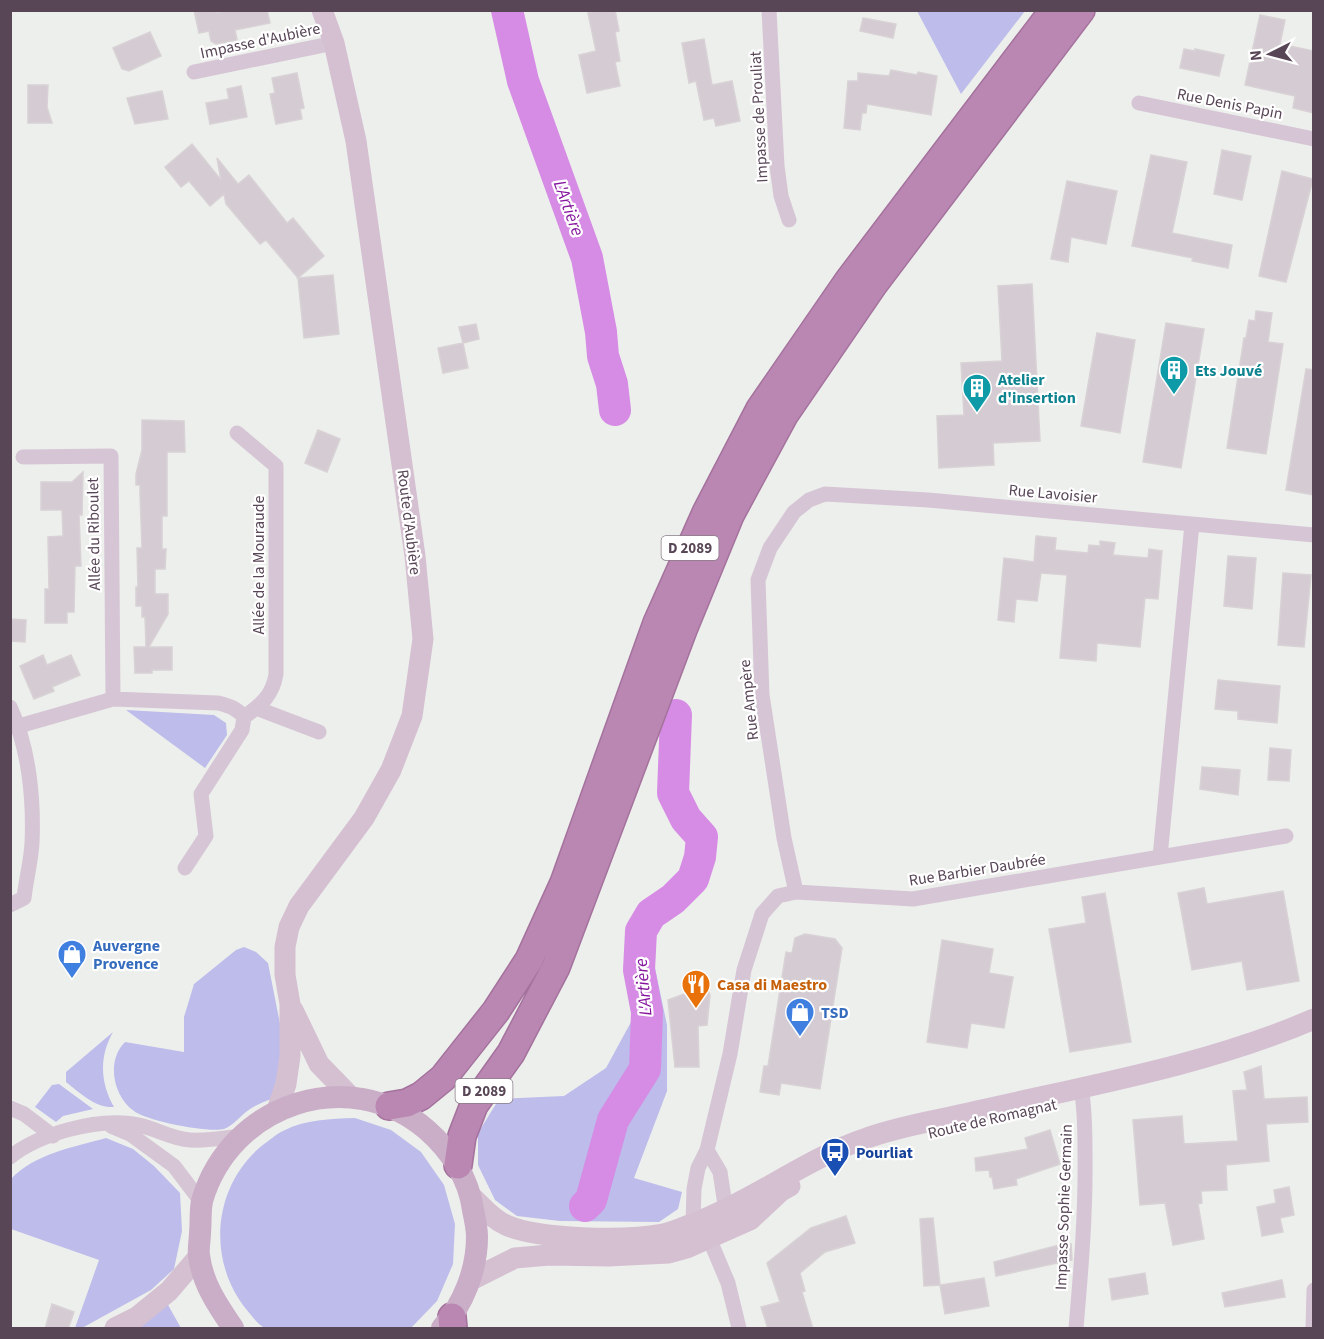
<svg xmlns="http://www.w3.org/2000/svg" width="1324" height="1339" font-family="'Source Sans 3',sans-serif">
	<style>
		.green { fill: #bdbceb }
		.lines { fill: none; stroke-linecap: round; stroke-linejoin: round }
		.river { stroke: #d68ce5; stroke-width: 32 }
		.building { fill: #d4ccd2; stroke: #d8d1d5; stroke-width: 1.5 }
		.highway-casing { stroke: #a4729d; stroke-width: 30 }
		.street { stroke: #d6c6d5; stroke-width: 15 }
		.secondary { stroke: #d5c0d2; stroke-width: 21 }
		.primary { stroke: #caadc7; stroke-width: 22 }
		.highway { stroke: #b987b2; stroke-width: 27 }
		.labels { text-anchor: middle; stroke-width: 4.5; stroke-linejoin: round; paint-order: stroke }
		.shield { fill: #fff; stroke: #8a7e89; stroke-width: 1.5 }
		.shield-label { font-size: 15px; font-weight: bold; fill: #584657 }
		.street-label { font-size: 16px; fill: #584657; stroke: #fff }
		.culture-label { font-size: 16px; font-weight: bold; fill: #0d838f; stroke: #fff; text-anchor: start }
		.shop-label { font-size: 16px; font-weight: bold; fill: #366cbe; stroke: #fff; text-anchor: start }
		.food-label { font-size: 16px; font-weight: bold; fill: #c56008; stroke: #fff; text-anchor: start }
		.transit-label { font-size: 16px; font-weight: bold; fill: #164399; stroke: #fff; text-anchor: start }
		.water-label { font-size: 18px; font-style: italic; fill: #85159d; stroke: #fff }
	</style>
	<rect width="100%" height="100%" fill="#edefec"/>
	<path class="green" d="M917 11H1025L961 94Z
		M126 710 214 715 226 723 227 735 205 768Z
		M244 947 256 952 268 963 285 1049 271 1099C264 1102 256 1105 250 1109 242 1114 233 1126 224 1129 208 1133 147 1121 134 1111 113 1096 106 1061 125 1042L184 1052V1017L194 984 236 950Z
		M655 968 667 1025V1091L634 1178 682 1192 678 1209 659 1222 560 1221 517 1216 495 1200 478 1165V1133L499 1099 564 1096 606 1068 637 1011Z
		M113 1032C99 1057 100 1082 114 1107 95 1108 80 1093 66 1082V1072Z
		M59 1084 93 1109 63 1116 56 1122 35 1107 52 1085Z
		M355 1118 391 1130 421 1152 444 1185 455 1224 453 1264 437 1301 411 1328H265C257 1324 252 1316 246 1309 206 1259 213 1184 264 1144 270 1140 276 1134 283 1131 306 1119 330 1119 355 1118Z
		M106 1138 133 1149 154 1166 180 1193 182 1231 174 1269 151 1290 82 1328H75L99 1260 11 1229V1179C34 1154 74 1147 106 1138Z
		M168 1305 181 1328H128Z"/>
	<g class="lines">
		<path class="river" d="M507 10 523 81 587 258 601 332 603 356 612 384 615 410
			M585 1206 591 1200 613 1120 645 1069 647 1012 639 970 641 931 651 914 673 899 693 879 700 857 702 837 686 819 673 793 676 715"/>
	</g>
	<path class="building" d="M194 10H216V13L230 10H267L270 23 235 30 237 40 216 44 211 41 209 31 199 33Z
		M600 10H615L619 31 615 32 620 61 615 62 620 86 587 93 579 55 596 51 588 13Z
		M1260 15 1285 20 1280 44 1314 51V113L1293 108 1295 96 1245 85Z
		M863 18 896 24 893 38 860 31Z
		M150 32 161 56 129 71 122 69 113 48Z
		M704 39 712 85 732 81 740 121 716 126 714 118 704 120 696 81 689 83 682 43Z
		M1184 49 1195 51V49L1224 55 1219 76 1180 68Z
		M891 70 917 75 918 72 937 76 931 115 867 104 866 113H862L860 130 844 128 848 81H858V73L889 76Z
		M297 73 304 108 300 109 302 119 276 124 270 94 275 93 272 78Z
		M28 85H48L47 107 52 123H28Z
		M241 86 247 117 210 124 206 103 229 99 227 89Z
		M162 91 168 119 135 124 127 98Z
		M192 144 221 180 217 158 238 184 249 175 287 223 293 218 324 256 298 278 333 275 339 334 304 338 298 278 266 240 260 244 226 204 224 194 210 206 189 181 181 187 165 167Z
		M1222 150 1251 156 1242 200 1214 194Z
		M1151 155 1187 162 1172 233 1232 245 1228 268 1192 261 1193 258 1132 246Z
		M1282 171 1313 179 1286 282 1259 276Z
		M1067 181 1117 191 1106 244 1071 237 1068 262 1051 259Z
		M1032 284 1040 441 993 443 994 465 939 468 937 416 964 415 961 363 1002 361 998 286Z
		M1256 311 1272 313 1268 342 1283 344 1266 454 1227 448 1244 338H1246L1249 320 1255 321Z
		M1166 323 1204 329 1181 468 1143 462Z
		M476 324 479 339 463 343 459 327Z
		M1097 333 1135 340 1120 433 1081 426Z
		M463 343 468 368 443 373 438 348Z
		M1306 369 1314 370V495L1286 490Z
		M142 420 184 421 185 452H167V516H162V549H166L165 569H155V594H168V614L149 647H172V670H152V673H135L134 647H146L145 617H142V606H136V587H138L137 548H142L140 493V485H136V474L142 450Z
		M318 430 340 439 327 472 305 463Z
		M83 472 82 515H79L81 566H75L74 612H67V623H45V589H49L48 537 63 536 62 510H41V482H72Z
		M1036 536 1056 538 1055 550 1088 553 1089 545 1100 546V541L1115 543 1113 555 1148 558 1149 549 1162 551 1158 599 1145 598 1140 647 1097 643 1096 661 1060 658 1067 575 1041 573 1037 601 1016 599 1014 622 998 620 1004 558 1034 562Z
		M1228 556 1256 558 1252 609 1224 606Z
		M1283 573 1311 575 1304 647 1278 645Z
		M10 619 26 620 25 642 10 641Z
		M43 655 47 665 71 655 80 675 52 687 54 691 34 699 20 666Z
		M1218 680 1280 686 1277 723 1238 719V711L1215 709Z
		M1270 748 1291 750 1289 781 1268 780Z
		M1202 767 1240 770 1238 795 1200 789Z
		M1204 888 1207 904 1283 891 1299 981 1247 990 1242 961 1192 970 1178 893Z
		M1105 893 1131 1042 1070 1052 1049 929 1086 923 1082 897Z
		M805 934 835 939 842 948 820 1089 781 1083 779 1095 760 1092 764 1066H768L786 952 792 953 795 938Z
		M942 940 993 949 989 973 1013 977 1004 1028 971 1023 967 1048 927 1042Z
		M706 986 710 995 707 1025 698 1026 699 1067H675L668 1000Z
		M1261 1066 1264 1099 1307 1097 1308 1122 1266 1124 1269 1161 1226 1165 1227 1190 1201 1191 1202 1203 1198 1204 1204 1239 1173 1245 1165 1203 1140 1205 1133 1120 1182 1116 1184 1144 1238 1141 1233 1091 1247 1090 1244 1072Z
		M1050 1130 1060 1164 1016 1179 1017 1185 994 1189 992 1177H990L989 1170 976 1171 975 1158 1028 1149 1025 1138Z
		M1289 1187 1294 1215 1280 1218 1283 1232 1262 1236 1257 1207 1276 1203 1274 1190Z
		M846 1216 855 1243 825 1252 800 1273 805 1291 802 1292 813 1329H768L761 1307 780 1302 767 1263 811 1228Z
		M933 1218 940 1285 924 1286 920 1219Z
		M1063 1244V1246L1071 1244 1072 1260 996 1276 994 1262Z
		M1145 1273 1148 1294 1112 1300 1109 1279Z
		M984 1278 989 1306 945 1314 940 1285Z
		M1282 1280 1285 1297 1225 1307 1222 1293Z
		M52 1304 74 1312 68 1329H45Z"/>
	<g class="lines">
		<g class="highway-casing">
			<path id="highway" d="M389 1106 407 1103 421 1096 443 1078 496 1011 529 960 564 883 657 623 706 513 760 409 849 280 1054 10
				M458 1165 462 1136 474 1105 511 1053 556 967 684 627 730 515 784 415 873 285 1081 10
				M452 1317 453 1328"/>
		</g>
		<path class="street" d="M769 10 777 166 781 196 789 220
			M194 72 334 43
			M1139 103 1314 139
			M23 457 111 456 113 699
			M10 707C29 748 34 799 32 843 31 861 26 880 24 898L10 905
			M256 708 319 732
			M19 726 113 699 218 703C230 706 236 708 244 717
			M1160 857 1286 836
			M185 868 206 836 201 794 242 730 244 717C261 705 273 695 276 674V466L237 433
			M796 892 784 838 762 695 758 580 770 548 794 512 809 500 825 494 928 500 1314 535
			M10 1108 24 1114 53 1136
			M111 1126 130 1134 174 1166 202 1203
			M707 1150 720 1172 726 1211 721 1216
			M10 1157C39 1134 96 1118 133 1124 152 1126 170 1139 190 1140 207 1141 224 1138 240 1136
			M739 1328 728 1283 706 1231 693 1223 694 1189 698 1168 707 1150 730 1054 744 970 762 914 778 896 796 892 913 899 1160 857 1192 524
			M1076 1328C1081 1270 1086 1211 1085 1152 1085 1131 1085 1109 1081 1087
			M1313 1328 1314 1290"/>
		<path class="secondary" d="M293 1010 319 1064 351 1097
			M277 1110 286 1084 290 1056V1004L285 975V947L289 927 299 906 364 818 391 770 412 716 423 639 415 556 356 141 334 43 322 10
			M471 1196C482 1206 492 1219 506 1225 539 1240 626 1241 663 1234 674 1232 686 1226 697 1222 756 1199 807 1158 867 1138 903 1125 941 1120 977 1111 1091 1085 1207 1065 1314 1019
			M471 1280 515 1258 549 1255 608 1256 669 1253 687 1248 750 1220 781 1191 790 1186
			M115 1328 137 1317 169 1291 199 1256"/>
		<path class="primary" d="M233 1328C218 1306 202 1283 199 1255 198 1248 200 1240 200 1233 201 1223 200 1211 202 1201 230 1104 349 1063 427 1130 451 1151 469 1179 473 1210 475 1219 477 1229 477 1237 477 1270 463 1305 442 1328"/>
		<use href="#highway" class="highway"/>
	</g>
	<defs>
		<g id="building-pin" transform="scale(1.5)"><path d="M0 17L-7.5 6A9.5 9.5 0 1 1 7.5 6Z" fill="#0f9aa8" stroke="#fff"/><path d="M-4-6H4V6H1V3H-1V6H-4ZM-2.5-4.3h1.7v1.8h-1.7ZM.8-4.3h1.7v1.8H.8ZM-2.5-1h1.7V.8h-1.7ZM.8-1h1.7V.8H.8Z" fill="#fff"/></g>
		<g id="shop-pin" transform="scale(1.5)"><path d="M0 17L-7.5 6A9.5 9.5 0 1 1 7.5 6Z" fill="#3f7fe0" stroke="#fff"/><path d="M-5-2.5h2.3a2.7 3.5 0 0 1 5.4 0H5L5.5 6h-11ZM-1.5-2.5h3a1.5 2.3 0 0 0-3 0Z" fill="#fff"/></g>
		<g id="restaurant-pin" transform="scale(1.5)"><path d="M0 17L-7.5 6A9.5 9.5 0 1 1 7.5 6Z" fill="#e8710a" stroke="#fff"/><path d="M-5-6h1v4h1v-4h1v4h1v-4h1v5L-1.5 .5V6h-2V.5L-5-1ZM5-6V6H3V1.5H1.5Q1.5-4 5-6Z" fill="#fff"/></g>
		<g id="bus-pin" transform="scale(1.5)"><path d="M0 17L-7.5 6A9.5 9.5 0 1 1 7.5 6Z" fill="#1a4fb4" stroke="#fff"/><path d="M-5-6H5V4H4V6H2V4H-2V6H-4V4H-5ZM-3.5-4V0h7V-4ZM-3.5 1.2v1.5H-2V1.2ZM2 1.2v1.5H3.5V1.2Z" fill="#fff"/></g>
	</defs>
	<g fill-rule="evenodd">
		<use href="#building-pin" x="1174" y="370"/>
		<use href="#building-pin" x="977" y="388"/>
		<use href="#shop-pin" x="72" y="954"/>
		<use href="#restaurant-pin" x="696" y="984"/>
		<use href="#shop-pin" x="800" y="1012"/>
		<use href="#bus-pin" x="835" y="1152"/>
	</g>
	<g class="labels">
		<g class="shield">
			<rect x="661.5" y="536" width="57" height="24" rx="4.5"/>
			<rect x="455.5" y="1079" width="57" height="24" rx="4.5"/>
		</g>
		<g class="shield-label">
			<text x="690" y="553">D 2089</text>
			<text x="484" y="1096">D 2089</text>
		</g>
		<g class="street-label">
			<text transform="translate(260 40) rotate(-12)" y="6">Impasse d'Aubière</text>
			<text transform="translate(1230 103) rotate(11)" y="6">Rue Denis Papin</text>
			<text transform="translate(758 117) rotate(-93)" y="6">Impasse de Prouliat</text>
			<text transform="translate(1053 493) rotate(5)" y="6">Rue Lavoisier</text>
			<text transform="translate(410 522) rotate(83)" y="6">Route d'Aubière</text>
			<text transform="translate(93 534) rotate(-91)" y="6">Allée du Riboulet</text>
			<text transform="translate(258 565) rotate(-90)" y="6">Allée de la Mouraude</text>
			<text transform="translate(748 700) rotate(-96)" y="6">Rue Ampère</text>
			<text transform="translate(977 869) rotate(-9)" y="6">Rue Barbier Daubrée</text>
			<text transform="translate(992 1118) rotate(-13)" y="6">Route de Romagnat</text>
			<text transform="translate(1063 1207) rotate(-88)" y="6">Impasse Sophie Germain</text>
		</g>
		<g class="culture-label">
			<text x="1195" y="376">Ets Jouvé</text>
			<text x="998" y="385">Atelier<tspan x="998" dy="18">d'insertion</tspan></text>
		</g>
		<g class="shop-label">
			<text x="93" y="951">Auvergne<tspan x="93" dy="18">Provence</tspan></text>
			<text x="821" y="1018">TSD</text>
		</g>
		<g class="food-label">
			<text x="717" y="990">Casa di Maestro</text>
		</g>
		<g class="transit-label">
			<text x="856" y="1158">Pourliat</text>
		</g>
		<g class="water-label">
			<text transform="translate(569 208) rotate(70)" y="6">L'Artière</text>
			<text transform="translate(643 987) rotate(-95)" y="6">L'Artière</text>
		</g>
	</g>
	<rect width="1324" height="1339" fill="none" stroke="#584657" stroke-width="24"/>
	<g transform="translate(1270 54) rotate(264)" stroke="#ffffff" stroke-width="4.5" paint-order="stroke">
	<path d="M0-4.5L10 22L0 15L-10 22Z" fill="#584657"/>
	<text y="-9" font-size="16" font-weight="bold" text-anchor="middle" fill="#584657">N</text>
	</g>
</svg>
